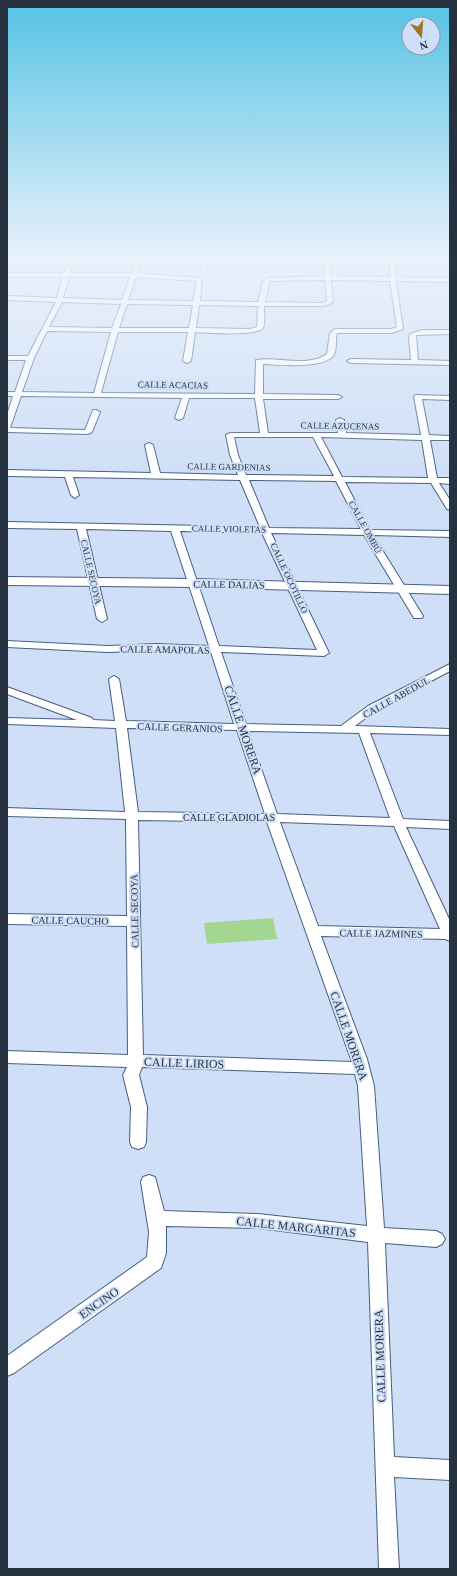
<svg xmlns="http://www.w3.org/2000/svg" width="457" height="1576" font-family="Georgia,serif">
	<style>
		.green { fill: #a3d690 }
		.lines { fill: none; stroke-linecap: round; stroke-linejoin: round }
		.street-casing { stroke: #475e80; stroke-width: 2 }
		.secondary-casing { stroke: #475e80; stroke-width: 2 }
		.street { fill: #fff; fill-rule: evenodd }
		.secondary { fill: #fff; fill-rule: evenodd }
		.labels { text-anchor: middle; stroke-width: 4; stroke-linejoin: round; paint-order: stroke }
		.far-street-label { font-size: 9px; fill: #273241; stroke: #cfdff7 }
		.street-label { font-size: 10px; fill: #273241; stroke: #cfdff7 }
		.near-street-label { font-size: 12px; fill: #273241; stroke: #cfdff7 }
	</style>
	<rect width="100%" height="100%" fill="#cfdff7"/>
	<path class="green" d="M273 918 277 939 207 944 204 923Z"/>
	<g class="lines">
		<g class="street-casing">
			<path id="street" d="M7 255H12L9 260 7 261Z
				M71 255H77L70 273H131L137 255H143L137 273 202 278 200 301 258 302 263 281 267 278 325 276 323 255H329L331 276 390 277V255H396V277L450 278V282L396 281 403 329 392 333H337C335 340 337 349 334 355 325 369 277 365 263 364V394L338 395 342 397 338 399H263L268 433H338L336 420 340 418 344 420 346 433 421 435 414 397 415 395 450 396V400L422 399 429 435 450 436V440H430L437 478H450V484L439 483 450 500V510L447 509 431 483 345 482 370 530 450 531V537L373 535 423 616 422 618H414L364 535 271 533 329 653 324 656 221 652 246 724 341 726 368 706 450 664V671L376 710 355 726 450 729V735L370 733 403 819 450 821V829L406 827 450 921V941L445 939 321 936 367 1059 374 1086 384 1228 436 1231 442 1234 445 1239 442 1244 436 1247 385 1243 394 1457 450 1460V1480L394 1477 399 1569H379L368 1242 258 1228 166 1226V1253L161 1268 14 1373 7 1376V1356L147 1257 149 1232 141 1182 143 1177 149 1175 155 1177 164 1211 258 1214 367 1226 358 1086 355 1074 142 1067 139 1075 147 1107 146 1142 144 1147 138 1149 132 1147 130 1142 131 1107 123 1075 127 1067 7 1063V1051L128 1055 127 926 7 924V914L127 916 126 819 7 816V808L125 812 116 728 7 724V718L77 720 7 694V687L92 718 93 720 115 721 109 679 114 676 119 679 126 721 234 724 211 652 157 650 108 652 7 647V641L108 646 157 644 209 646 171 531 86 529 107 619 102 622 97 619 77 529 7 528V522L260 527 240 480 73 477 79 495 75 498 71 495 65 477 7 476V470L151 473 145 445 149 443 153 445 160 473 238 475 230 455 226 435 230 433H260L255 398H189L183 418 179 420 175 418 182 398 21 396 10 428 85 430 93 410H96L100 412 92 432 88 434 7 432V415L13 396H7V392H15L26 360H7V356H28L56 302 7 300V296L57 298 62 277H7V273H64ZM69 277H130L122 300 63 298ZM136 277 197 281 193 301 128 300ZM325 280 327 301 322 303 265 302 270 281ZM331 280 390 281 397 327 391 329H335L330 333 327 354C307 368 278 356 256 360L255 394 101 393 118 332H188L183 361 187 363 191 361 195 332C206 333 258 336 263 328 265 323 264 312 264 306H325L333 302ZM62 302 121 304 112 328 49 327ZM127 304 193 305 189 328H119ZM199 305 258 306 257 327 250 329 196 328ZM47 331 111 332 94 393 22 392 34 358ZM234 437H313L334 476 246 475 238 455ZM321 437 422 440 428 478 342 477ZM249 480 336 481 361 529 269 528ZM180 531 262 533 317 650 219 646ZM127 728 237 730 265 814 138 812ZM248 731 359 733 390 818 277 814ZM138 820 267 822 352 1062 143 1055ZM280 822 394 826 440 929 318 926Z
				M202 255H208L207 268 204 270 201 268Z
				M428 255H450V258L431 257Z
				M422 330H450V334L416 335 418 360 450 361V365L351 363 347 361 351 359 411 360 409 339 410 334Z"/>
		</g>
		<g class="secondary-casing">
			<path id="secondary" d="M7 577 193 579 450 586V594L193 587 7 585Z"/>
		</g>
		<use href="#street" class="street"/>
		<use href="#secondary" class="secondary"/>
	</g>
	<linearGradient id="sky" x2="0" y2="1"><stop stop-color="#55c3e4"/><stop offset="0.54" stop-color="#e9f1fb"/><stop offset="1" stop-color="#e9f1fb" stop-opacity="0"/></linearGradient>
	<rect width="457" height="476" fill="url(#sky)"/>
	<g class="labels">
		<g class="far-street-label">
			<text transform="translate(173 385) rotate(1)" y="3">CALLE ACACIAS</text>
			<text transform="translate(340 426) rotate(1)" y="3">CALLE AZUCENAS</text>
			<text transform="translate(229 467) rotate(1)" y="3">CALLE GARDENIAS</text>
			<text transform="translate(365 527) rotate(61)" y="3">CALLE OMBÚ</text>
			<text transform="translate(229 529) rotate(1)" y="3">CALLE VIOLETAS</text>
			<text transform="translate(91 572) rotate(77)" y="3">CALLE SECOYA</text>
			<text transform="translate(289 578) rotate(65)" y="3">CALLE OCOTILLO</text>
		</g>
		<g class="street-label">
			<text transform="translate(229 584) rotate(1)" y="4">CALLE DALIAS</text>
			<text transform="translate(165 649) rotate(1)" y="4">CALLE AMAPOLAS</text>
			<text transform="translate(396 697) rotate(-29)" y="4">CALLE ABEDUL</text>
			<text transform="translate(180 727) rotate(2)" y="4">CALLE GERANIOS</text>
			<text x="229" y="821">CALLE GLADIOLAS</text>
			<text transform="translate(134 911) rotate(-91)" y="4">CALLE SECOYA</text>
			<text transform="translate(70 920) rotate(1)" y="4">CALLE CAUCHO</text>
			<text transform="translate(381 933) rotate(1)" y="4">CALLE JAZMINES</text>
		</g>
		<g class="near-street-label">
			<text transform="translate(243 730) rotate(71)" y="4">CALLE MORERA</text>
			<text transform="translate(349 1036) rotate(71)" y="4">CALLE MORERA</text>
			<text transform="translate(184 1063) rotate(2)" y="4">CALLE LIRIOS</text>
			<text transform="translate(296 1227) rotate(6)" y="4">CALLE MARGARITAS</text>
			<text transform="translate(99 1303) rotate(-35)" y="4">ENCINO</text>
			<text transform="translate(380 1356) rotate(-92)" y="4">CALLE MORERA</text>
		</g>
	</g>
	<rect width="457" height="1576" fill="none" stroke="#273241" stroke-width="16"/>
	<g transform="translate(421 36) rotate(163)"><circle r="19" fill="#cfdff7" stroke="#8c9aae"/>
	<path d="M0-3L7 15L0 10L-7 15Z" fill="#a17425"/>
	<text y="-6" font-size="11" font-weight="bold" text-anchor="middle" fill="#273241">N</text>
	</g>
</svg>
